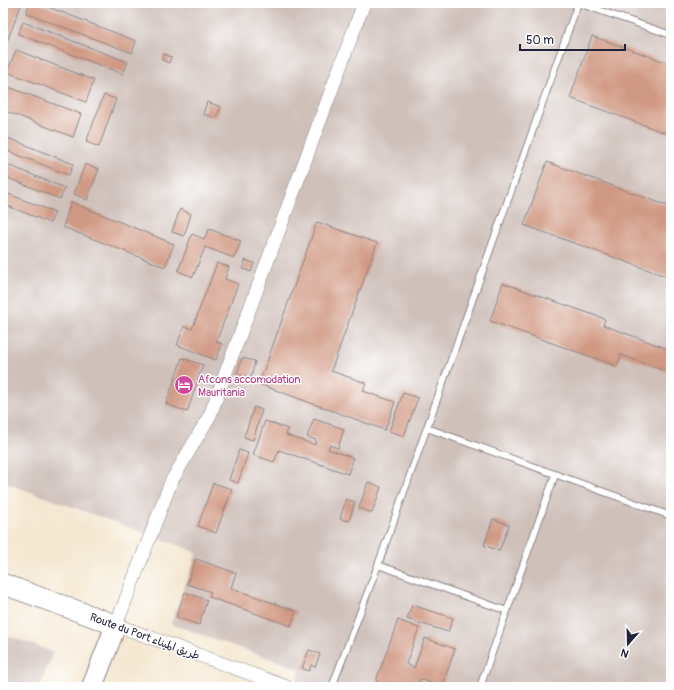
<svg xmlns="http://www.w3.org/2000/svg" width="674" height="690" font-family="Pangolin,'Playpen Sans Arabic',sans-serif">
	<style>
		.industrial { fill: #cfc0ba }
		.building { fill: #d09983 }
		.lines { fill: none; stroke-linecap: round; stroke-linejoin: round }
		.service-casing { stroke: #8c8586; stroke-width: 8 }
		.minor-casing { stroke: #8c8586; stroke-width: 14 }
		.primary-casing { stroke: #8c8586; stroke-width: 22 }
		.service { stroke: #fff; stroke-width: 6 }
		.minor { stroke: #fff; stroke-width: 13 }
		.primary { stroke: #fff; stroke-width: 20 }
		.labels { text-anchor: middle; stroke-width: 3; stroke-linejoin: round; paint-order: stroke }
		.hotel-label { font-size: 11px; fill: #b23c85; stroke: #fff; text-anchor: start }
		.street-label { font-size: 11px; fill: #22223b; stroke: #fff }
	</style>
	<rect width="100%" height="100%" fill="#fff"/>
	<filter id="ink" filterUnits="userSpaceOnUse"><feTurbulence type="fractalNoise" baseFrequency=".025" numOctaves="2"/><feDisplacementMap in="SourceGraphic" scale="8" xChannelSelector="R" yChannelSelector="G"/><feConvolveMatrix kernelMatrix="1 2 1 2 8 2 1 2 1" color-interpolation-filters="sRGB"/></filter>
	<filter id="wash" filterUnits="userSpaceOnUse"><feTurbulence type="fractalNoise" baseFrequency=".012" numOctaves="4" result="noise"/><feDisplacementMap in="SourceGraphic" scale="16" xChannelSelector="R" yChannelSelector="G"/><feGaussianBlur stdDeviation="0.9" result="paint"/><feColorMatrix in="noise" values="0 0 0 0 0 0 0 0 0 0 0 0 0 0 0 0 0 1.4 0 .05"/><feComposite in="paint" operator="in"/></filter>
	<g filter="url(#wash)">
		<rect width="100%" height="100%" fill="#f5e8d2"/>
		<path class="industrial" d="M3 3H671V687H295L300 669 171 624 197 552 3 482Z
			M3 634 53 652 40 687H3Z"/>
		<g id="blocks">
			<path class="building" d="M10 3H15L21 5 3 52V20Z
				M30 3H38L136 41 132 53 26 13Z
				M23 22 128 62 123 74 18 34Z
				M592 36 671 64V135L570 98Z
				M16 50 94 80 86 102 7 72Z
				M164 54 171 57 169 63 162 60Z
				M3 85 81 114 73 137 3 110Z
				M104 95 116 99 99 147 86 142Z
				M207 102 221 107 216 118 203 114Z
				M3 136 73 164 69 175 3 149Z
				M547 162 671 207V278L524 225Z
				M3 163 65 188 60 199 3 176Z
				M85 164 99 169 87 200 74 194Z
				M3 192 55 212 50 223 3 204Z
				M71 202 174 244 165 267 63 227Z
				M180 209 191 214 184 236 172 232Z
				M317 222 377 243 331 371 366 383 363 391 395 402 385 430 259 384Z
				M209 229 241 241 234 258 205 247 193 277 178 271 192 234 204 239Z
				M245 260 254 263 251 272 243 269Z
				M217 263 229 267 225 279 238 284 216 342 222 344 216 360 177 345 184 326 192 329Z
				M503 283 605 319 603 325 671 350V373L621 355 617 366 490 321Z
				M182 358 203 365 187 412 166 404Z
				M242 358 255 361 251 378 237 374Z
				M403 393 418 398 404 436 389 431Z
				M254 407 262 410 253 440 244 437Z
				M314 419 344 429 338 448 330 445 328 449 353 458 348 474 279 450 274 462 253 455 265 421 288 429 286 435 315 445 316 440 307 437Z
				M239 450 248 453 238 483 229 480Z
				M368 482 381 487 372 513 359 508Z
				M213 483 232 489 216 533 198 526Z
				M346 499 355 502 349 521 340 519Z
				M493 519 509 525 499 551 484 545Z
				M196 559 236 573 231 588 296 611 291 626 209 597 211 592 187 584Z
				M185 592 207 600 199 625 176 617Z
				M412 605 453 618 448 632 407 619Z
				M398 620 419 628 406 664 414 668 425 638 455 649 442 687 420 679 418 685 423 687H393L376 681Z
				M309 650 320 654 315 667 311 665 309 671 302 668Z"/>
		</g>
	</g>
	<g filter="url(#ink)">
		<use href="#blocks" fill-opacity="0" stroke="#8c8586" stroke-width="1"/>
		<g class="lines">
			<g class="service-casing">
				<path id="service" d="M427 428 671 516
					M378 565 507 611
					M332 687 378 565 578 3 671 35
					M480 687 555 475"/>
			</g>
			<g class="minor-casing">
				<path id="minor" d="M287 687 116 625 171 482 210 415 364 3"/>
			</g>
			<g class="primary-casing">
				<path id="primary" d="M3 584 116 625 92 687"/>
			</g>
			<use href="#service" class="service"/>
			<use href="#minor" class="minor"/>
			<use href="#primary" class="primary"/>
		</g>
	</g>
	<defs>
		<g id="hotel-disc" transform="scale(1)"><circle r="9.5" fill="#d1479c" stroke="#fff"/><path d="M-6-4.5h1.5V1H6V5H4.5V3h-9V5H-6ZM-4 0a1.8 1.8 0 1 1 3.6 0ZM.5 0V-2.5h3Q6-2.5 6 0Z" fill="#fff"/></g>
	</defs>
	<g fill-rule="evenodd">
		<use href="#hotel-disc" x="184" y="385"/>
	</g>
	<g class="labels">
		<g class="hotel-label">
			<text x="198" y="383">Afcons accomodation<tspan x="198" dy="13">Mauritania</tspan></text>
		</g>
		<g class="street-label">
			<text transform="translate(145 636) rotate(20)" y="4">Route du Port طريق الميناء</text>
		</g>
	</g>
	<rect width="674" height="690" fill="none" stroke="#fff" stroke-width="16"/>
	<g transform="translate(628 644) rotate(200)" stroke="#ffffff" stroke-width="3" paint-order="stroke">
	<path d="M0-3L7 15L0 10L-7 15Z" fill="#22223b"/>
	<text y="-6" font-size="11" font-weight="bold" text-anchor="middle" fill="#22223b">N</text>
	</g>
	<path d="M520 44v6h105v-6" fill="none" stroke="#22223b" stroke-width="2"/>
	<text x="526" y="44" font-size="12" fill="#22223b" stroke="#ffffff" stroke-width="3" paint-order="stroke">50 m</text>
</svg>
